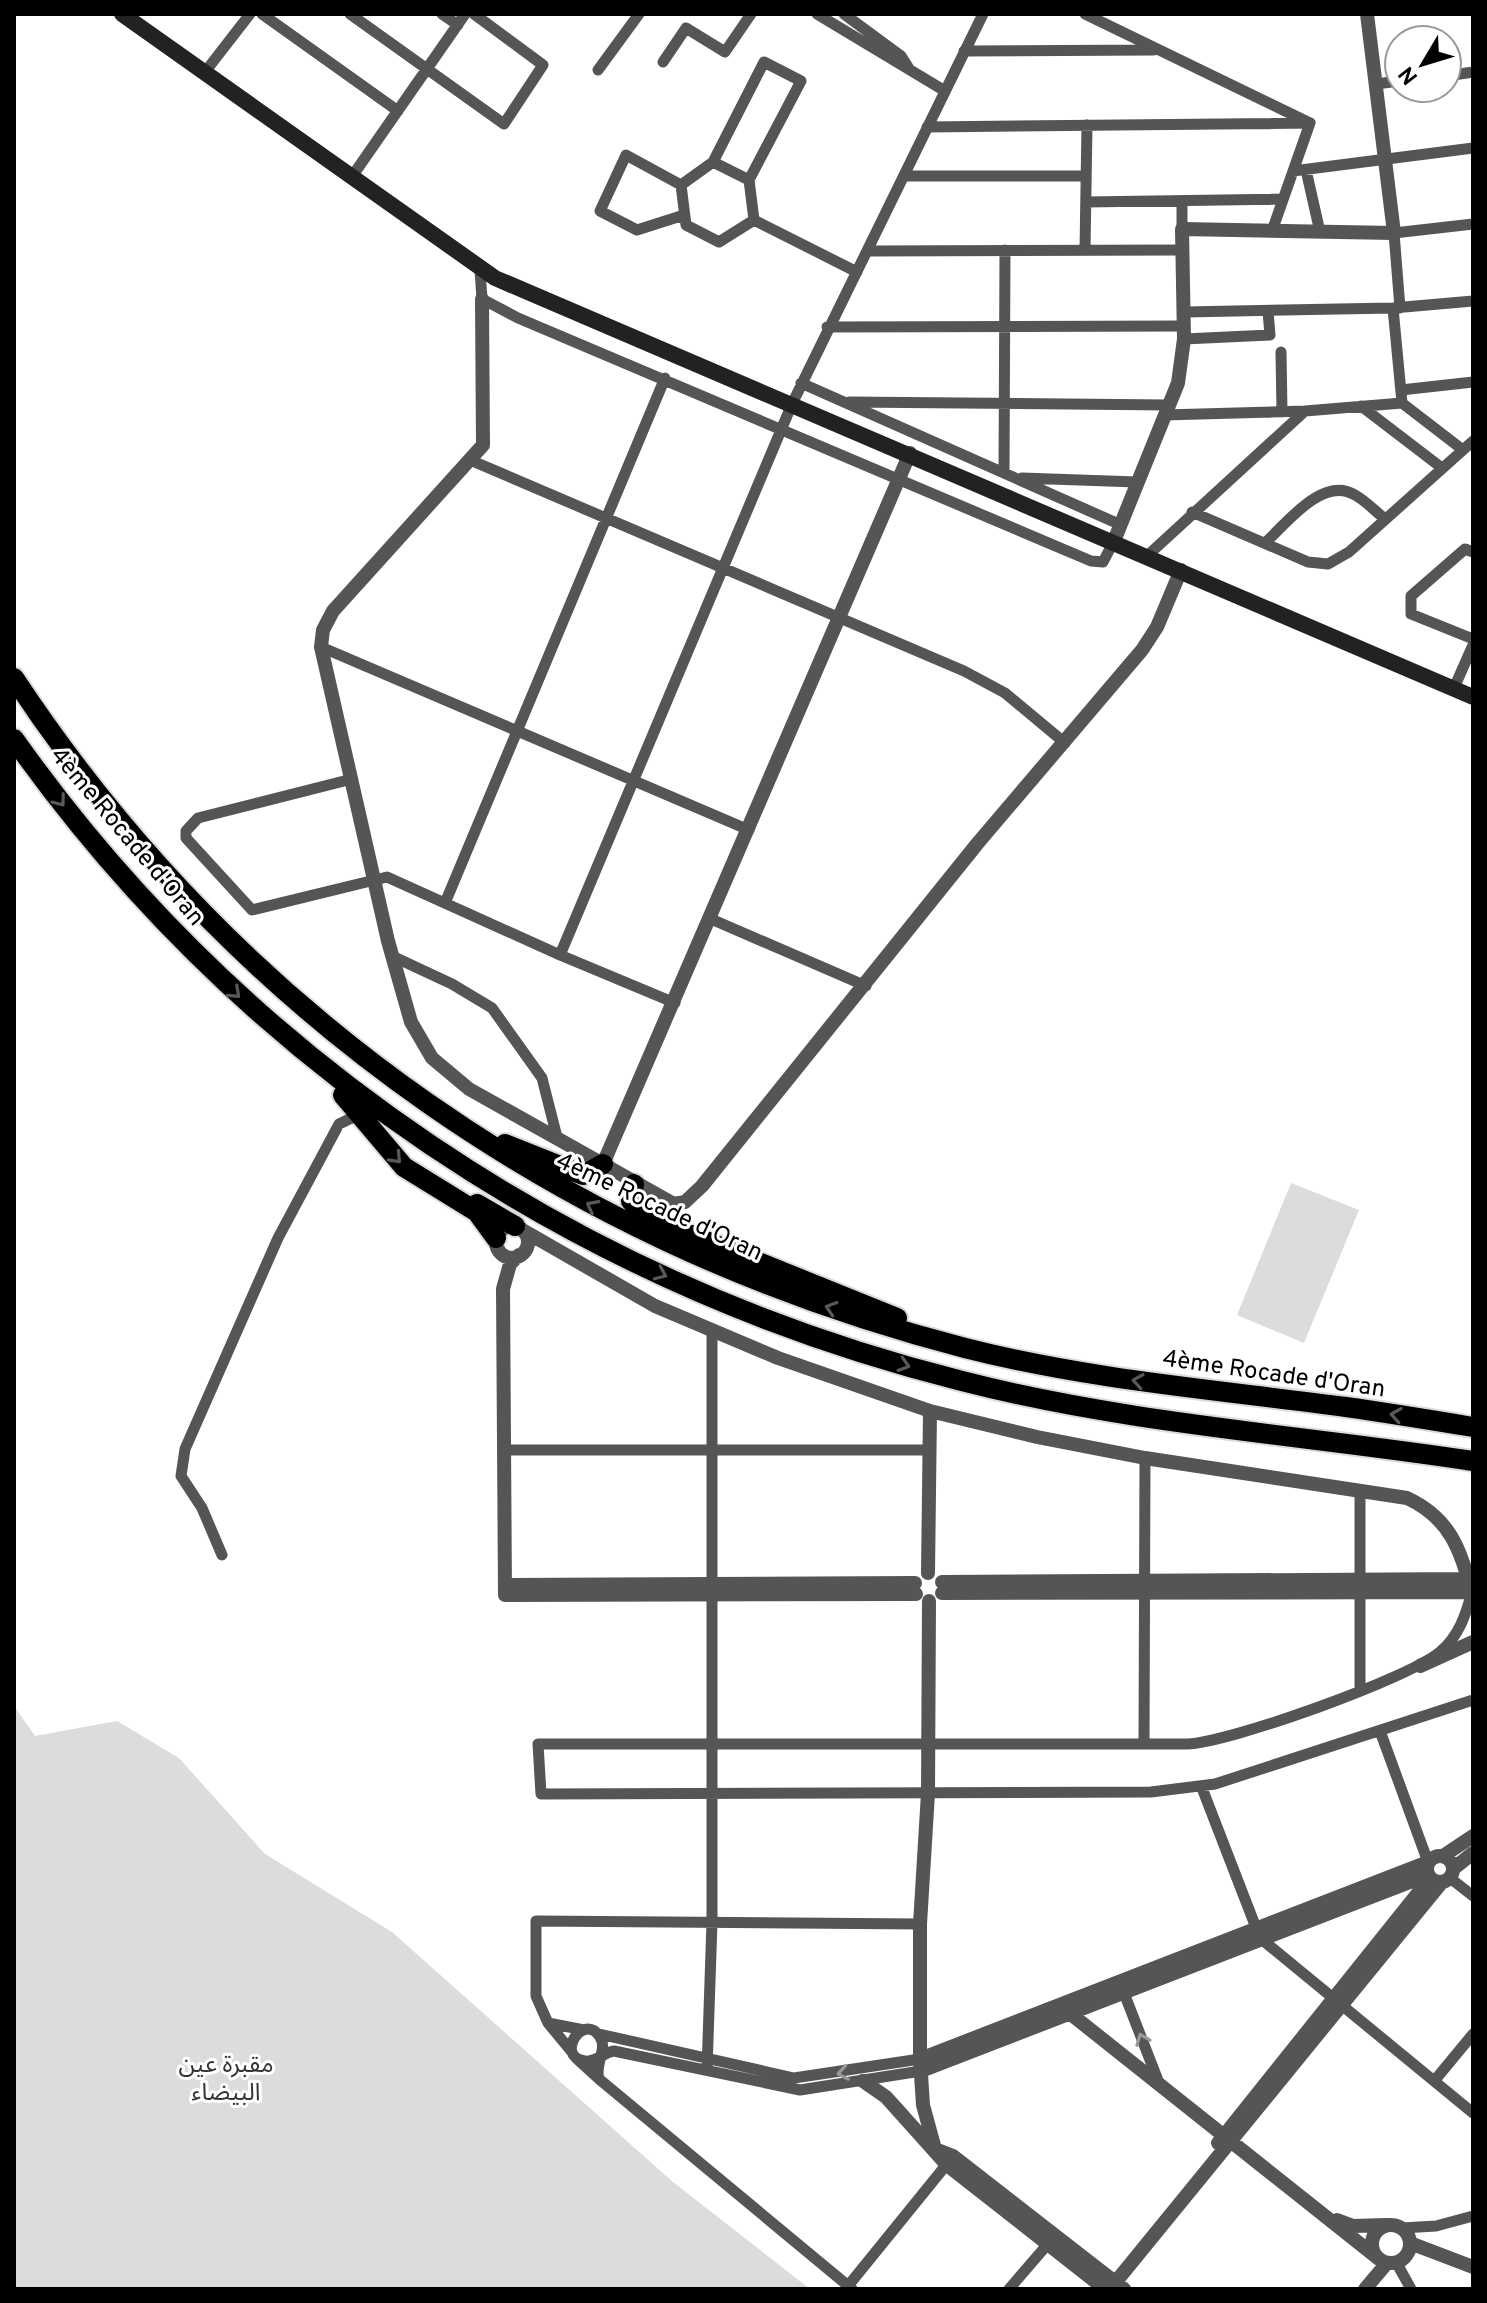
<svg xmlns="http://www.w3.org/2000/svg" width="1487" height="2303" font-family="Overpass,'Noto Sans Arabic',sans-serif">
	<style>
		.green { fill: #dcdcdc }
		.lines { fill: none; stroke-linecap: round; stroke-linejoin: round }
		.motorway-casing { stroke: #dbdbdb; stroke-width: 24 }
		.minor { stroke: #555; stroke-width: 11 }
		.tertiary { stroke: #555; stroke-width: 14 }
		.secondary { stroke: #222; stroke-width: 16 }
		.motorway { stroke: #000; stroke-width: 20 }
		.oneway { stroke: #595959 }
		.oneway2 { stroke: #999 }
		.labels { text-anchor: middle; stroke-width: 6; stroke-linejoin: round; paint-order: stroke }
		.street-label { font-size: 24px; fill: #000; stroke: #fff }
		.park-label { font-size: 24px; fill: #333; stroke: #fff }
	</style>
	<rect width="100%" height="100%" fill="#fff"/>
	<path class="green" d="M1291 1183 1359 1210 1304 1343 1237 1315Z
		M14 1706 35 1736 117 1721 179 1758 265 1854 392 1932 673 2182 810 2289H14Z"/>
	<g class="lines">
		<g class="motorway-casing">
			<path id="motorway" d="M14 678C238 1017 573 1247 965 1348 1090 1380 1219 1390 1346 1407 1388 1413 1431 1420 1473 1427
				M14 739C242 1061 580 1285 962 1381 1129 1424 1303 1435 1473 1461
				M343 1095 404 1167 477 1212 496 1238
				M505 1144 583 1175 603 1164
				M634 1184 631 1201 638 1209 681 1231 897 1318
				M477 1204 515 1226"/>
		</g>
		<path class="minor" d="M262 14 398 111
			M350 14 504 124 543 65 474 14
			M442 14 458 25
			M817 14 945 91
			M844 14 901 56 908 67
			M1085 14 1310 123 1272 231
			M964 51 1154 50
			M663 62 686 28 725 52 751 14
			M598 70 639 14
			M205 72 250 14
			M1447 76 1473 72
			M1376 84 1399 81
			M927 127 1310 123
			M713 162 764 62 801 81 749 180 754 220 719 242 686 225 681 185 713 162 749 180
			M1306 170 1320 232
			M1293 171 1473 148
			M904 176H1086
			M351 178 465 14
			M681 185 626 155 600 211 637 230 684 215
			M1086 202 1283 199
			M754 220 857 272
			M1182 229V201
			M1085 250 1087 125
			M869 251 1182 250
			M480 270 482 299 518 318 1091 561 1103 562 1114 541
			M1393 308 1402 403
			M1400 308 1394 233 1473 224
			M1185 312 1393 308 1473 301
			M827 327 1184 326
			M1184 339 1270 335 1268 311
			M1281 352 1282 412
			M801 383 1121 525
			M1401 390 1473 382
			M849 402 1169 405
			M1361 406 1442 468
			M1164 415 1305 411 1402 403 1463 450
			M470 460 964 671 1005 693 1065 743
			M1004 472 1005 250
			M1022 478 1137 482
			M1192 512 1308 562 1328 564 1349 552 1473 441
			M1265 543C1286 524 1323 475 1355 495 1366 501 1375 511 1385 519
			M1473 552 1465 549 1411 596V614L1473 639
			M1147 556 1305 411
			M321 647 749 830
			M1454 688 1473 645
			M352 779 198 818 186 831V838L252 910 387 877 560 955
			M445 903 665 378
			M711 919 866 986
			M392 956 452 984 492 1008 542 1078 557 1137
			M675 1003 560 955 792 404 983 14
			M506 1450H929
			M222 1555 202 1508 181 1476 185 1449 278 1238 339 1124 360 1114
			M1472 1592C1466 1614 1459 1636 1441 1651 1411 1678 1228 1743 1187 1744H538L541 1794 1151 1792 1215 1784 1473 1700
			M1360 1690V1490
			M1380 1731 1428 1862
			M1144 1743 1145 1458
			M1202 1788 1260 1938 1473 2113
			M1450 1878 1473 1896
			M1124 1993 1159 2083
			M548 2023 536 1996V1921L920 1924
			M599 2034 794 2078 920 2059
			M572 2052 548 2023 584 2030
			M576 2058 599 2079C594 2065 608 2049 600 2037 583 2011 554 2057 585 2061 595 2063 604 2052 614 2051L800 2090 921 2071
			M707 2070 712 1922V1331
			M599 2079 852 2289
			M1435 2080 1473 2034
			M1402 2228 1436 2226 1473 2216
			M1396 2262 1411 2289
			M848 2286 951 2159
			M1009 2289 1053 2238"/>
		<path class="tertiary" d="M482 299 483 445 333 611 323 630 321 647 388 941 411 1022 432 1058 469 1089 674 1204 685 1202 702 1186 977 844 1142 650 1157 627 1181 570
			M1114 541 1178 383 1184 339 1182 229 1394 233 1367 14
			M603 1164 910 453
			M496 1242a16 16 0 1 1 32 0a16 16 0 1 1-32 0Z
			M519 1228 655 1306 778 1358 930 1411 1037 1437 1145 1458 1407 1498C1452 1519 1460 1551 1473 1595
			M519 1255 510 1264 503 1289 505 1595 916 1594
			M928 1573 930 1411
			M942 1582 1469 1579
			M505 1585 915 1583
			M942 1593 1472 1592
			M929 1601 928 1793 920 1924V2059L923 2105 935 2149
			M1420 1666 1473 1642
			M1427 1869a13 13 0 1 1 26 0a13 13 0 1 1-26 0Z
			M1443 1856 1473 1836
			M1453 1869 1473 1853
			M1069 2008 1072 2015 1379 2259
			M920 2059 1428 1862
			M921 2071 1428 1875
			M863 2081 886 2097 947 2165 1105 2289
			M1218 2143 1430 1878
			M935 2149 953 2156 1124 2289
			M1337 2220 1353 2226 1387 2225
			M1372 2244a19 19 0 1 1 38 0a19 19 0 1 1-38 0Z
			M1410 2243 1473 2267
			M1110 2289 1442 1882
			M1365 2289 1387 2263"/>
		<path class="secondary" d="M122 14 495 278 1473 697"/>
		<use href="#motorway" class="motorway"/>
	</g>
	<defs><path id="oneway-chevron" d="M-2-3.5L2.5 0L-2 3.5" fill="none" stroke-width="1.6" stroke-linecap="round" stroke-linejoin="round" transform="scale(2)"/></defs>
	<g class="oneway">
		<use href="#oneway-chevron" transform="translate(60 801) rotate(53)"/>
		<use href="#oneway-chevron" transform="translate(235 993) rotate(43)"/>
		<use href="#oneway-chevron" transform="translate(396 1158) rotate(47)"/>
		<use href="#oneway-chevron" transform="translate(592 1206) rotate(-152)"/>
		<use href="#oneway-chevron" transform="translate(661 1274) rotate(24)"/>
		<use href="#oneway-chevron" transform="translate(831 1308) rotate(-162)"/>
		<use href="#oneway-chevron" transform="translate(904 1365) rotate(17)"/>
		<use href="#oneway-chevron" transform="translate(1138 1381) rotate(-171)"/>
		<use href="#oneway-chevron" transform="translate(1396 1415) rotate(-171)"/>
	</g>
	<g class="oneway2">
		<use href="#oneway-chevron" transform="translate(1142 2039) rotate(-111)"/>
		<use href="#oneway-chevron" transform="translate(843 2073) rotate(170)"/>
	</g>
	<g class="labels">
		<g class="street-label">
			<text transform="translate(128 836) rotate(50)" y="8">4ème Rocade d'Oran</text>
			<text transform="translate(660 1206) rotate(25)" y="8">4ème Rocade d'Oran</text>
			<text transform="translate(1274 1373) rotate(8)" y="8">4ème Rocade d'Oran</text>
		</g>
		<g class="park-label">
			<text x="226" y="2072">مقبرة عين<tspan x="226" dy="28">البيضاء</tspan></text>
		</g>
	</g>
	<rect width="1487" height="2303" fill="none" stroke="#000000" stroke-width="32"/>
	<g transform="translate(1423 64) rotate(232)"><circle r="38" fill="#ffffff" stroke="#999999" stroke-width="2"/>
	<path d="M0-6L14 30L0 20L-14 30Z" fill="#000000"/>
	<text y="-12" font-size="22" font-weight="bold" text-anchor="middle" fill="#000000">N</text>
	</g>
</svg>
